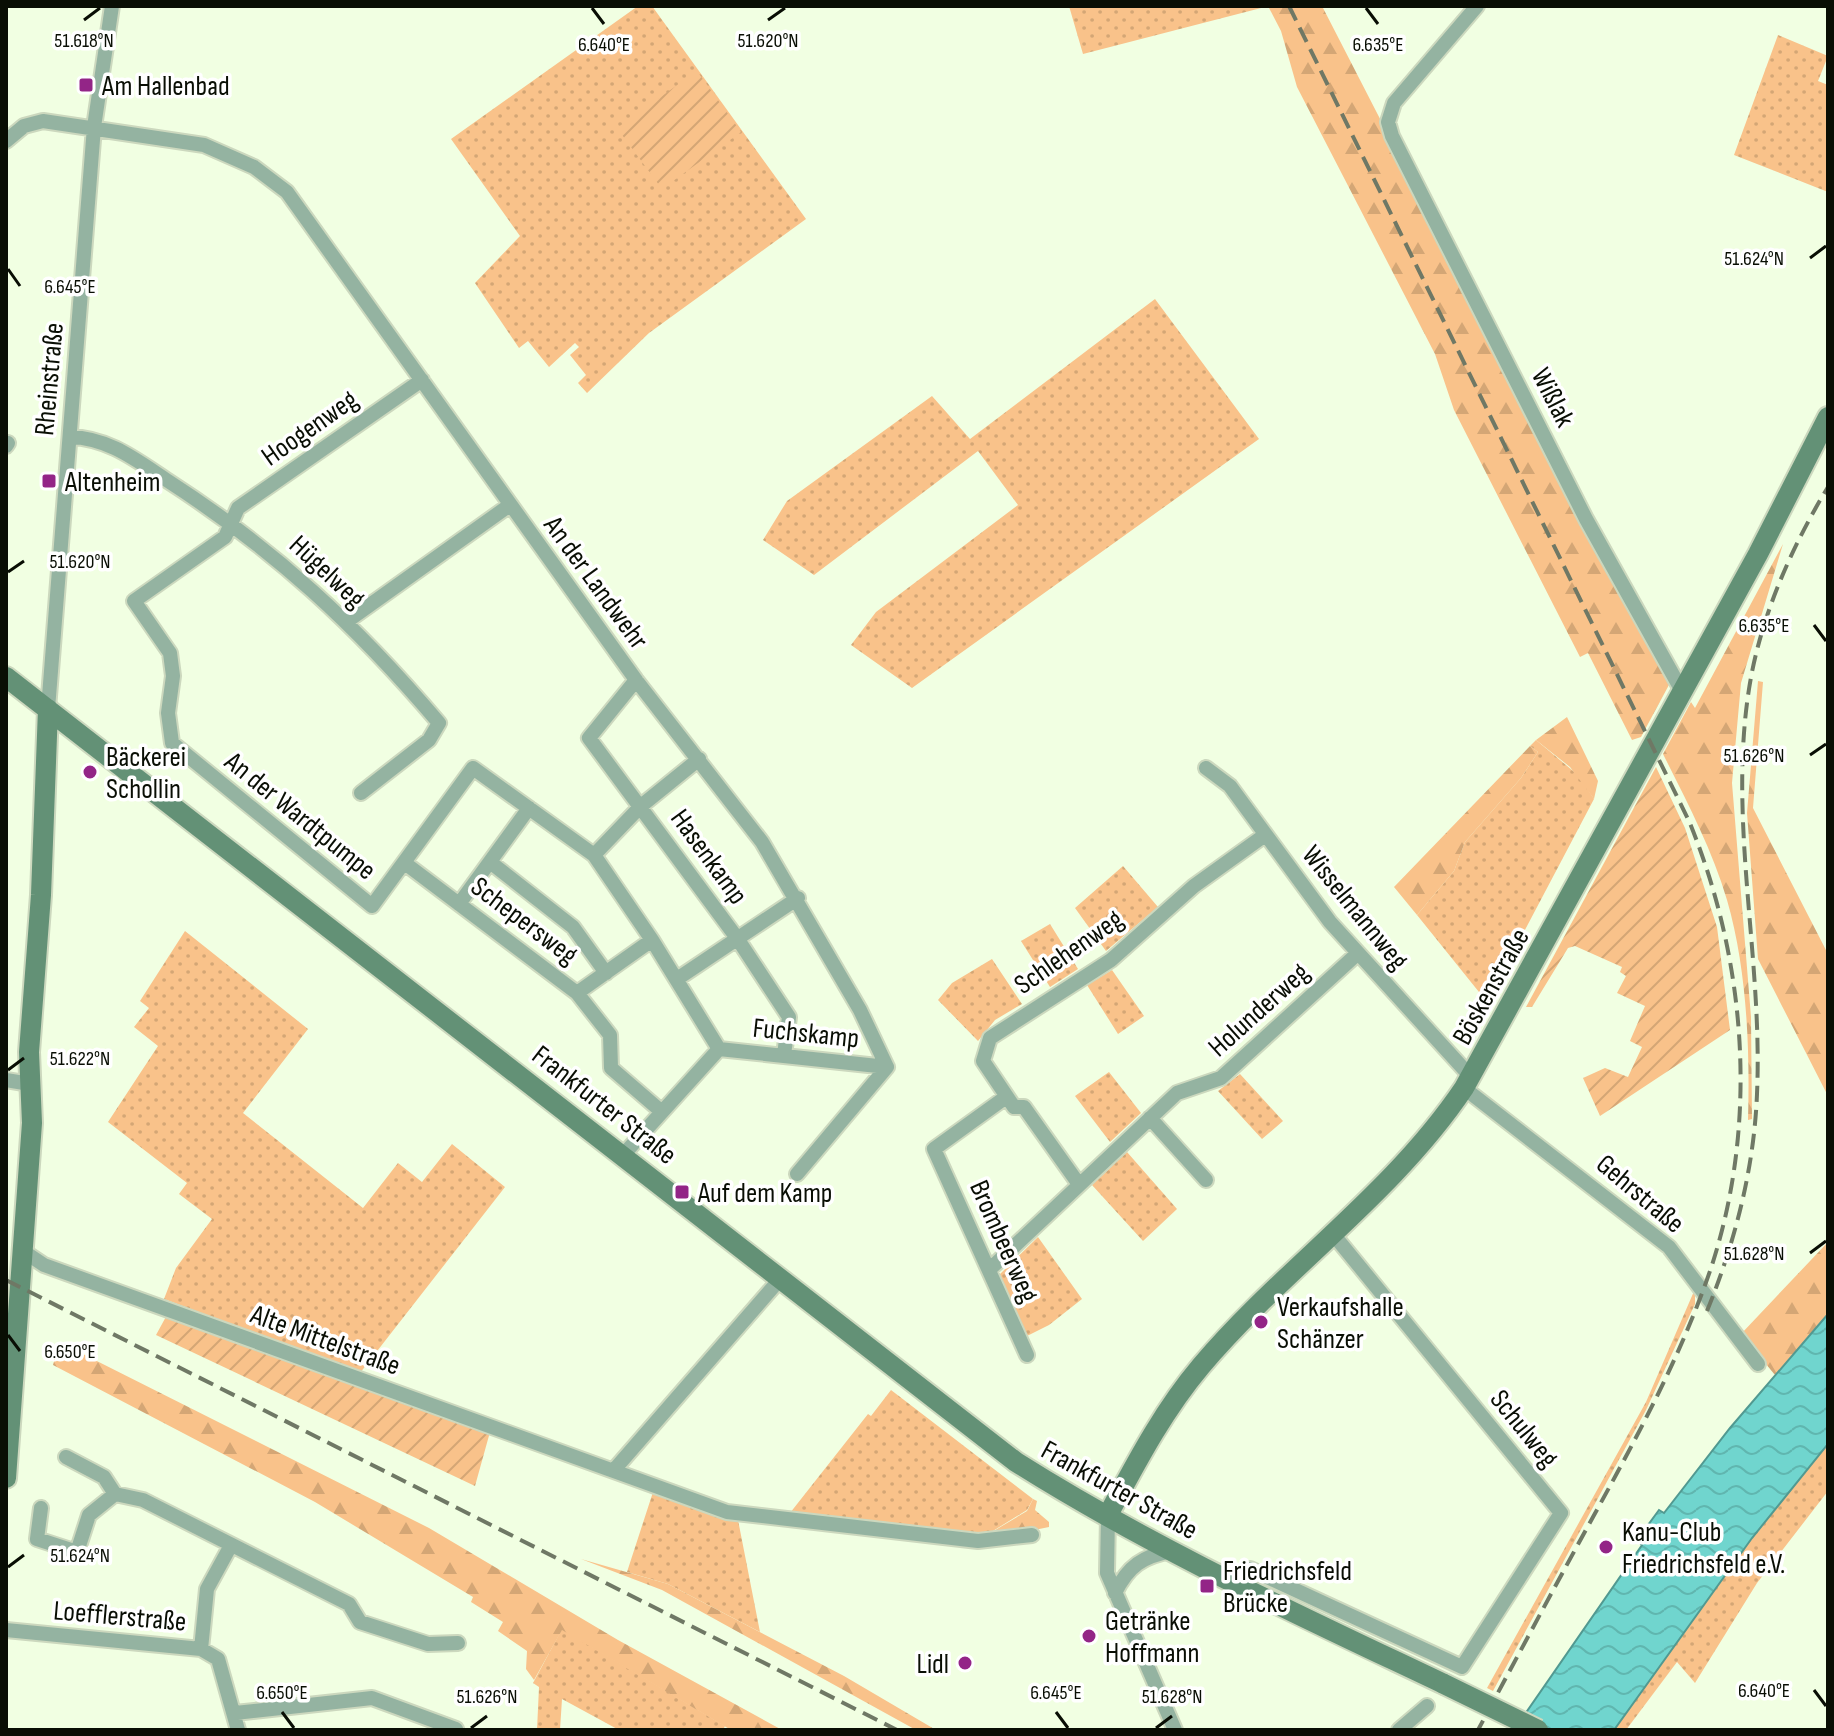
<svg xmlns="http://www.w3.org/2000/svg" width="1834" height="1736" font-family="'Sofia Sans Condensed',sans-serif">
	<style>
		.grass { fill: url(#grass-dots) }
		.forest { fill: url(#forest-firs) }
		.garden { fill: url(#garden-furrows) }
		.water { fill: url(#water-waves); stroke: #519991; stroke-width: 2 }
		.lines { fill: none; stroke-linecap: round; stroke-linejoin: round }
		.street-casing { stroke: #ccd8be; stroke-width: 18 }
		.secondary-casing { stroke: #ccd8be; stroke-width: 24 }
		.street { stroke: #94b3a1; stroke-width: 14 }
		.secondary { stroke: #639176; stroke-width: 20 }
		.rail { stroke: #6f7865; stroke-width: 4; stroke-dasharray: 16 8; stroke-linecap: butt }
		.secondary-bridge-casing { stroke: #ccd8be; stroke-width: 24; stroke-linecap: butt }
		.secondary-bridge { stroke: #639176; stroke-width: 20 }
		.ticks { fill: none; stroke: #090e04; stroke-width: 3 }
		.poi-dot { fill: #932587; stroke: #fff; stroke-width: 3 }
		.labels { text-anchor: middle; stroke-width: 7; stroke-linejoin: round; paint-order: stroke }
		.poi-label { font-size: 28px; fill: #090e04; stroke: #fff; text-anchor: start }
		.street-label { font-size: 28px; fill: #090e04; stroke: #fff }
		.ticks-label { font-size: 20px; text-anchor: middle; fill: #090e04; stroke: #fff; stroke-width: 7; stroke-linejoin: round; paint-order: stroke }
	</style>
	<defs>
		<pattern id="grass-dots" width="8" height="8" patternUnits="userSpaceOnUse" patternTransform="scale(2)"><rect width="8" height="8" fill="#f9c28a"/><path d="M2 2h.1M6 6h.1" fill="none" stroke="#d4a675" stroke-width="1.8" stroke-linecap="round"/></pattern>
		<pattern id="forest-firs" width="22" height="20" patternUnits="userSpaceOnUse" patternTransform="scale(2)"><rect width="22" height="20" fill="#f9c28a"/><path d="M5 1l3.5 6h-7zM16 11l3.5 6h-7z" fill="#d4a675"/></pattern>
		<pattern id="garden-furrows" width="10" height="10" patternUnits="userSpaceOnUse" patternTransform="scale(2)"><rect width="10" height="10" fill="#f9c28a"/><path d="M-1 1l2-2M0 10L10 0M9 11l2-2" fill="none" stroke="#d4a675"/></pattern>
		<pattern id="water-waves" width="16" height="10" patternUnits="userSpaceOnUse" patternTransform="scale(2)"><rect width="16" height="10" fill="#70d5ce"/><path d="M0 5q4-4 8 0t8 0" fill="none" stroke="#60b6af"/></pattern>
	</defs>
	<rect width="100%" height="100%" fill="#f1ffe2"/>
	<path class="grass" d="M638 6H652L806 219 649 333 587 393 578 383 586 375 570 355 579 347 575 343 549 367 528 341 519 348 475 283 520 236 451 139Z
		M1069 6H1265V7L1083 54Z
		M1778 35 1828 56 1818 81 1828 85V192L1734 155Z
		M1155 299 1259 439 912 688 851 645 876 612 1018 505 978 451 814 575 763 540 787 501 932 396 970 439Z
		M1536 740 1578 775 1594 799 1487 1002 1417 915 1454 871 1465 842 1521 778 1538 752 1530 746Z
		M1123 866 1158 907 1106 951 1075 908Z
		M1050 924 1078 969 1050 987 1021 941Z
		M185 931 308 1029 243 1113 363 1208 398 1163 422 1182 452 1144 505 1187 360 1373 164 1299 176 1268 212 1219 179 1194 187 1183 108 1122 158 1046 134 1027 149 1008 140 1001Z
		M992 959 1022 1004 995 1020 978 1041 938 1000 952 983Z
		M1112 970 1144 1016 1118 1034 1087 985Z
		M1109 1072 1141 1113 1110 1142 1075 1096Z
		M1240 1074 1283 1121 1262 1139 1218 1091Z
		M1127 1152 1177 1209 1143 1241 1092 1185Z
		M1038 1237 1082 1299 1049 1325 1027 1336 999 1275Z
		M1695 1289V1304L1646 1410 1493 1691 1487 1688 1646 1402Z
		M891 1390 1033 1499 1027 1510 988 1534 995 1538 790 1513 868 1414 871 1416Z
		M1828 1444V1491L1757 1583 1695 1683 1677 1662 1626 1730H1614L1752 1538Z
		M654 1489 738 1520 760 1632 668 1584 627 1572Z
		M562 1629 725 1726 723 1730H619L562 1699 560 1730H537L539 1687 533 1683Z"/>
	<path class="forest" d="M1268 6H1322L1670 683 1641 737 1632 740 1588 653 1580 657 1454 410 1435 354 1297 87 1281 31Z
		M1783 544 1741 683 1732 783 1751 1017 1752 1119 1748 1120C1750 1049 1747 969 1727 900 1712 849 1687 802 1663 754L1691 702 1695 708Z
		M1758 681 1763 682 1753 808 1828 954V1096L1758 959 1747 813Z
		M1567 717 1598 781 1594 799 1570 767 1536 740Z
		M1530 746 1538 752 1521 778 1465 842 1454 871 1417 915 1394 887Z
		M1828 1242V1314L1775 1375 1741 1334Z
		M59 1342 429 1528 618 1640 782 1730H731L562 1630 534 1680 526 1669 527 1651 498 1631 503 1622 471 1602 473 1597 315 1502 53 1365Z
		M1033 1499 1037 1501 1035 1510 1049 1522V1527L1005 1536 987 1535 1027 1511Z
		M581 1559 668 1584 844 1676 936 1730H916L662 1590Z"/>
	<path class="garden" d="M697 71 741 132 662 189 617 128Z
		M1656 767 1685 828 1717 927 1730 1030 1600 1116 1583 1078 1605 1068 1628 1077 1642 1047 1630 1041 1645 1006 1617 993 1626 976 1620 972 1622 967 1575 946 1568 948 1532 1007H1526Z
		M168 1313 490 1432 475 1486 156 1335Z"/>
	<path class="water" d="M1828 1314V1444L1752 1538 1614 1730H1514L1642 1545 1637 1540 1659 1510 1664 1513 1730 1428Z"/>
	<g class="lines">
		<g class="street-casing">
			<path id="street" d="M1477 6 1394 103 1388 122 1392 136 1586 519 1682 691
				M6 141 24 126 43 121 204 145 254 167 287 192 636 680 762 842 860 1010 887 1067 797 1174
				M422 380 238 508 225 537 134 601 170 653 173 676 168 713 172 743 372 906 473 768 594 855 652 940 719 1049 624 1154
				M70 437C109 438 136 460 168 481 275 550 356 625 439 723L429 740 361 793
				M6 446 8 443
				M346 622 510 505
				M636 680 589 738 737 938 789 1017 784 1055
				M48 709 94 127 112 6
				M1206 768 1230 786 1330 922 1471 1077
				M594 855 641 806 699 759
				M490 862 573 927 606 973
				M406 864 577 993 652 940
				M459 904 529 808
				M677 979 798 898
				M577 993 610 1035 611 1068 662 1112
				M719 1049 887 1067
				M6 1080 30 1084
				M1464 1088 1669 1247 1758 1364
				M1006 1097 934 1149 1027 1355
				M1150 1118 1206 1180
				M1078 1183 1024 1107H1014L983 1061 990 1038 1111 960 1194 886 1265 835
				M23 1251 44 1265 727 1512 978 1541 1032 1535
				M990 1269 1177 1093 1221 1078 1357 954
				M66 1457 104 1477 115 1494 143 1500 349 1604 360 1622 428 1644 458 1643
				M614 1470 781 1278
				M41 1508 37 1539 77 1552 89 1515 115 1494
				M1108 1515 1107 1573 1175 1730
				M1224 1580 1250 1569 1462 1667 1561 1513 1333 1234
				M1115 1593C1128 1566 1143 1556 1172 1551
				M6 1630 201 1649 218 1659 238 1730
				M201 1649 207 1589 230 1547
				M235 1713 372 1698 456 1729
				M1399 1730 1427 1706"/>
		</g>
		<g class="secondary-casing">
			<path id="secondary" d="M6 677 1016 1462C1152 1548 1299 1615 1444 1684
				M6 1478 32 1123 29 1052 41 895 48 709
				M1108 1515C1136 1463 1163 1411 1201 1366 1284 1268 1392 1195 1464 1088L1758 554 1828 417"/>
		</g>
		<use href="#street" class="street"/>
		<use href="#secondary" class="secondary"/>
		<path class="rail" d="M1289 6 1689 821C1747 962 1759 1125 1710 1271 1680 1358 1637 1437 1593 1517 1554 1588 1516 1659 1478 1730
			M6 1280 897 1730
			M1707 1311C1735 1242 1754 1169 1757 1094 1763 959 1728 823 1749 689 1760 618 1791 548 1828 487"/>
		<g class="secondary-bridge-casing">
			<path id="secondary-bridge" d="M1444 1684 1538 1730"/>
		</g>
		<use href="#secondary-bridge" class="secondary-bridge"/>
	</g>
	<path class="ticks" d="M592 8 604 24M1366 8 1378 24M84 20 100 8M768 20 785 8M1810 258 1826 246M8 269 20 286M8 572 24 561M1814 625 1826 641M1810 755 1826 744M8 1070 24 1058M1810 1253 1826 1241M8 1335 20 1351M8 1567 24 1555M1814 1690 1826 1706M282 1712 294 1728M1056 1712 1068 1728M471 1728 487 1716M1156 1728 1172 1716"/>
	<g class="poi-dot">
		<rect x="78" y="77" width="16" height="16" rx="4"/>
		<rect x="41" y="473" width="16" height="16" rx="4"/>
		<circle cx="90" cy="772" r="8"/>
		<rect x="674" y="1184" width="16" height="16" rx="4"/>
		<circle cx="1261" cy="1322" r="8"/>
		<circle cx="1606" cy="1547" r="8"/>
		<rect x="1199" y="1578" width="16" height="16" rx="4"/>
		<circle cx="1089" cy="1636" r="8"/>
		<circle cx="965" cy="1663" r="8"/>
	</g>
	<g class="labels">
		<g class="poi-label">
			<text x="102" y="95">Am Hallenbad</text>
			<text x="65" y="491">Altenheim</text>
			<text x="106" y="766">Bäckerei<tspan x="106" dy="32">Schollin</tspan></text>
			<text x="698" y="1202">Auf dem Kamp</text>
			<text x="1277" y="1316">Verkaufshalle<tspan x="1277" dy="32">Schänzer</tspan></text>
			<text x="1622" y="1541">Kanu-Club<tspan x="1622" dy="32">Friedrichsfeld e.V.</tspan></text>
			<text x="1223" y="1580">Friedrichsfeld<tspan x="1223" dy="32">Brücke</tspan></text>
			<text x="1105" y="1630">Getränke<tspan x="1105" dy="32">Hoffmann</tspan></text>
			<text x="949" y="1673" text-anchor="end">Lidl</text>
		</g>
		<g class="street-label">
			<text transform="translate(48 379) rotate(-85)" y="10">Rheinstraße</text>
			<text transform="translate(1554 397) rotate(63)" y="10">Wißlak</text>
			<text transform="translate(309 427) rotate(-35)" y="10">Hoogenweg</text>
			<text transform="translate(328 571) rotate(43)" y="10">Hügelweg</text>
			<text transform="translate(597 582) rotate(54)" y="10">An der Landwehr</text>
			<text transform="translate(301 815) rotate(39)" y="10">An der Wardtpumpe</text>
			<text transform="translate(710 856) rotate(54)" y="10">Hasenkamp</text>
			<text transform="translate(1356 907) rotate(51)" y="10">Wisselmannweg</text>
			<text transform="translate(525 920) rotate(37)" y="10">Schepersweg</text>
			<text transform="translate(1068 951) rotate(-35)" y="10">Schlehenweg</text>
			<text transform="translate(1490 986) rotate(-61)" y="10">Böskenstraße</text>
			<text transform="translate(1258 1009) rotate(-42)" y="10">Holunderweg</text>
			<text transform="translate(806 1032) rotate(6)" y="10">Fuchskamp</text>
			<text transform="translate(605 1104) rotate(38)" y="10">Frankfurter Straße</text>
			<text transform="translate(1641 1193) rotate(40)" y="10">Gehrstraße</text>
			<text transform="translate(1005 1241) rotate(66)" y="10">Brombeerweg</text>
			<text transform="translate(326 1339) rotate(20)" y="10">Alte Mittelstraße</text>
			<text transform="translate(1525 1428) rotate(51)" y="10">Schulweg</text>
			<text transform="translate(1120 1489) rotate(29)" y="10">Frankfurter Straße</text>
			<text transform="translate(120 1615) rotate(5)" y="10">Loefflerstraße</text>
		</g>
	</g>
	<g class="ticks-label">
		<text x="84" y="47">51.618°N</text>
		<text x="768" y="47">51.620°N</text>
		<text x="604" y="51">6.640°E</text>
		<text x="1378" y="51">6.635°E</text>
		<text x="1754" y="265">51.624°N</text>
		<text x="70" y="293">6.645°E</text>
		<text x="80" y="568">51.620°N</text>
		<text x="1764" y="632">6.635°E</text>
		<text x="1754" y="762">51.626°N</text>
		<text x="80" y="1065">51.622°N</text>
		<text x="1754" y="1260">51.628°N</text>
		<text x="70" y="1358">6.650°E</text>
		<text x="80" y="1562">51.624°N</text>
		<text x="1764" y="1697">6.640°E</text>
		<text x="282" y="1699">6.650°E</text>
		<text x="1056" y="1699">6.645°E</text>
		<text x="487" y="1703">51.626°N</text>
		<text x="1172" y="1703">51.628°N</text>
	</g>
	<rect width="1834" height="1736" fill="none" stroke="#090e04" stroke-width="16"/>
</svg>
